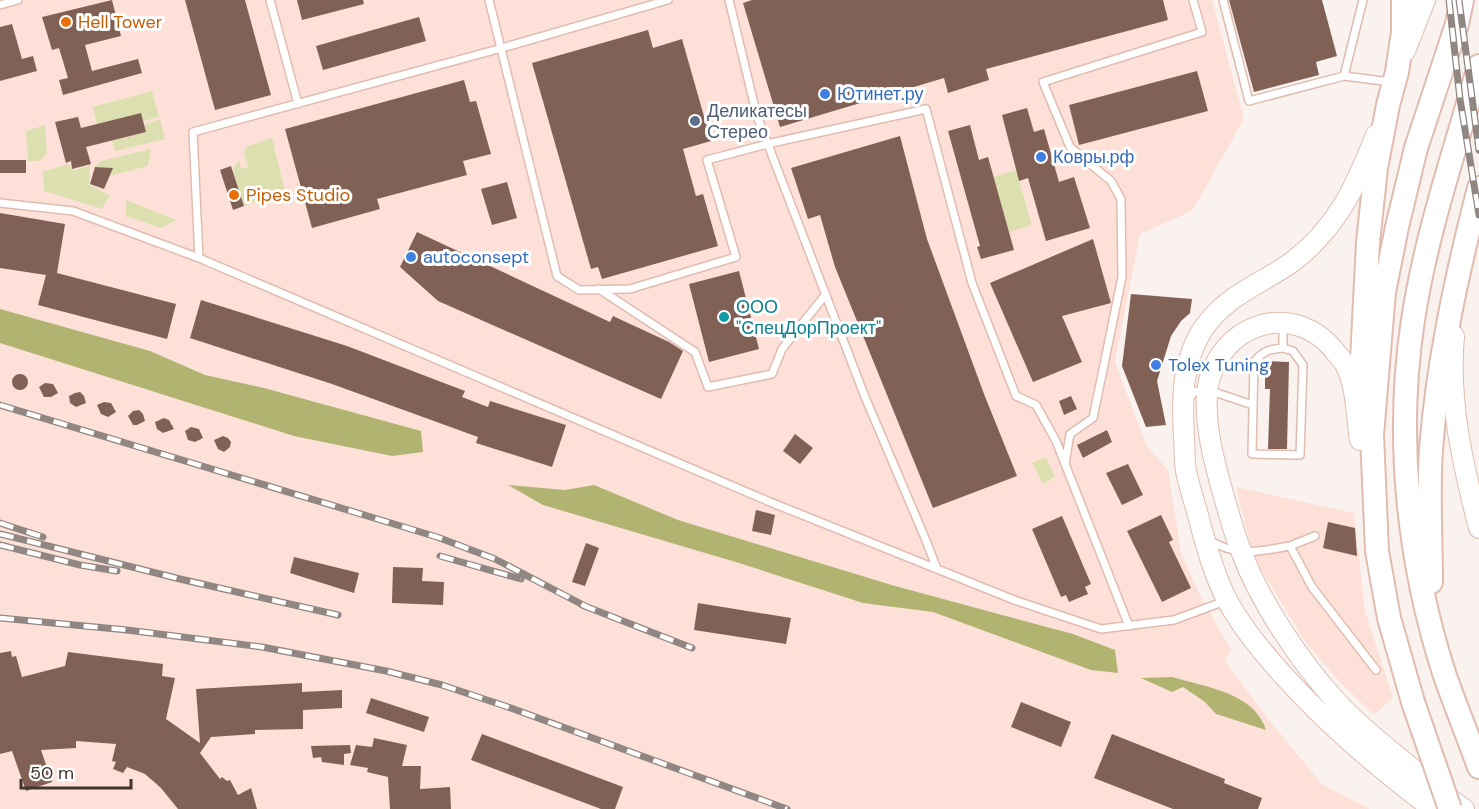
<svg xmlns="http://www.w3.org/2000/svg" width="1479" height="809" font-family="'DM Sans',sans-serif">
	<style>
		.built { fill: #fde1d8 }
		.green { fill: #dce0b0 }
		.forest { fill: #b0b470 }
		.building { fill: #816156 }
		.lines { fill: none; stroke-linecap: round; stroke-linejoin: round }
		.service-casing { stroke: #e0bcb0; stroke-width: 10 }
		.secondary-casing { stroke: #e0bcb0; stroke-width: 22 }
		.primary-casing { stroke: #e0bcb0; stroke-width: 26 }
		.service { stroke: #fff; stroke-width: 7 }
		.secondary { stroke: #fff; stroke-width: 20 }
		.primary { stroke: #fff; stroke-width: 22 }
		.rail-casing { stroke: #918782; stroke-width: 7 }
		.rail { stroke: #fff; stroke-width: 4.5; stroke-dasharray: 14; stroke-linecap: butt }
		.primary-bridge-casing { stroke: #e0bcb0; stroke-width: 26; stroke-linecap: butt }
		.primary-bridge { stroke: #fff; stroke-width: 22 }
		.food-dot { fill: #e8710a; stroke: #fff; stroke-width: 2 }
		.shop-dot { fill: #3f7fe0; stroke: #fff; stroke-width: 2 }
		.service-dot { fill: #5c6f8a; stroke: #fff; stroke-width: 2 }
		.culture-dot { fill: #0f9aa8; stroke: #fff; stroke-width: 2 }
		.labels { text-anchor: middle; stroke-width: 6; stroke-linejoin: round; paint-order: stroke }
		.food-label { font-size: 18px; fill: #c56008; stroke: #fff; text-anchor: start }
		.shop-label { font-size: 18px; fill: #366cbe; stroke: #fff; text-anchor: start }
		.service-label { font-size: 18px; fill: #4e5e75; stroke: #fff; text-anchor: start }
		.culture-label { font-size: 18px; fill: #0d838f; stroke: #fff; text-anchor: start }
	</style>
	<rect width="100%" height="100%" fill="#f9f2ef"/>
	<path class="built" d="M0 0H1212L1244 119 1192 211 1140 234 1115 362 1146 445 1168 470 1181 553 1201 597 1231 650 1225 661 1273 725 1322 784 1370 809H0Z
		M1236 487 1354 513 1365 611 1393 698 1374 715 1342 684 1306 643 1260 568 1252 551Z"/>
	<path class="green" d="M152 91 159 117 143 121 141 113 97 125 93 107Z
		M160 119 165 139 115 151 112 141 146 132 144 125Z
		M45 125 47 153 40 161H28L26 131Z
		M272 138 285 192 244 206 233 170 239 160 241 169 248 167 244 152 246 147Z
		M151 149 148 166 109 176 111 168 94 167 101 161Z
		M68 164 73 171 90 165 89 185 110 195 102 209 44 191 43 172Z
		M1016 170 1032 225 1009 232 993 177Z
		M126 200 176 220 161 228 126 216Z
		M1046 457 1055 477 1043 484 1032 463Z"/>
	<path class="forest" d="M0 309 150 351 205 375 264 388 421 431 423 452 392 456 294 436 0 343Z
		M508 485 565 490 594 485 678 520 895 586 1073 634 1115 650 1118 673 1091 670 933 612 863 603 739 563 543 505Z
		M1172 677C1205 687 1254 692 1266 730L1216 714 1205 702 1183 687 1172 692 1141 678Z"/>
	<path class="building" d="M112 0 121 36 85 45 92 71 138 59 142 73 63 95 59 80 68 78 59 48 52 50 42 17Z
		M185 0H245L271 95 215 110Z
		M297 0H363L364 4 302 20Z
		M752 0H1163L1168 20 986 69 989 80 948 93 944 78 780 127 743 3Z
		M1229 0H1322L1337 56 1316 62 1319 75 1254 92Z
		M419 17 426 41 323 70 316 46Z
		M12 24 22 59 33 56 37 71 0 81V27Z
		M648 30 653 48 682 39 711 141 683 149 696 196 703 194 718 246 602 279 598 267 591 269 532 63Z
		M1197 71 1208 111 1079 145 1069 105Z
		M464 80 470 102 476 101 491 154 463 161 467 175 377 199 380 209 312 228 285 129Z
		M1027 108 1034 132 1044 129 1059 182 1074 177 1090 228 1046 241 1028 178 1019 181 1002 115Z
		M141 113 146 132 86 147 91 164 72 169 71 161 66 163 55 122 78 117 81 128Z
		M970 125 979 160 988 157 1014 250 981 259 977 247 980 246 948 131Z
		M900 136 927 239 984 394 1017 476 933 508 835 267 820 215 808 219 791 168Z
		M0 160H26V173H0Z
		M231 166 244 206 233 210 220 170Z
		M95 167 113 168 104 189 90 184Z
		M507 182 517 218 492 225 481 189Z
		M0 213 65 224 57 273 176 304 167 339 38 305 46 275 0 268Z
		M417 232 610 322 613 316 669 342 683 351 661 399 438 301 400 267Z
		M1093 239 1111 303 1062 316 1082 362 1033 382 990 283Z
		M739 271 759 349 709 362 689 284Z
		M1131 294 1192 299 1190 313 1181 321 1171 336 1157 381 1166 425 1146 427 1122 366Z
		M201 300 347 346 465 391 462 397 488 407 490 401 566 425 552 467 476 443 478 437 332 384 190 338Z
		M1265 361 1289 362 1287 449H1268L1270 389H1265Z
		M12 382a8 8 0 1 1 16 0a8 8 0 1 1-16 0Z
		M45 383 53 384 58 393 51 397H44L39 387Z
		M80 392 84 396 86 403 76 407 70 403 69 396 75 393Z
		M1071 396 1077 409 1064 415 1059 401Z
		M104 402 111 403 116 412 108 417 101 414 97 405Z
		M139 410 143 414 145 421 137 425H133L128 416 133 411Z
		M164 418 169 420 174 429 163 433 157 429 155 422Z
		M191 427 199 429 203 438 195 442 188 440 185 431Z
		M1107 430 1112 442 1083 458 1077 445Z
		M795 434 813 448 800 464 783 451Z
		M223 436 228 438 231 442 230 447 224 452 218 449 214 440Z
		M1128 464 1143 495 1122 505 1106 473Z
		M756 510 775 515 771 535 752 531Z
		M1161 515 1173 540 1169 542 1191 588 1162 602 1127 531Z
		M1062 516 1091 584 1085 587 1088 594 1069 602 1066 595 1061 597 1032 529Z
		M1328 522 1355 528 1357 556 1323 548Z
		M586 543 599 548 585 586 572 582Z
		M294 557 359 573 354 593 290 573Z
		M393 567 423 568 422 581 444 582 443 605 392 603Z
		M698 603 791 618 786 644 694 630Z
		M11 651 12 657 16 656 22 677 65 666 68 652 163 664 162 676 175 678 166 719 200 743 196 689 302 683V692L342 690V708L303 710V729L255 730V734L211 737 200 753 220 779 222 777 227 781 230 780 238 795 251 788 257 809H178L161 788 145 774 127 767 123 773 113 769 116 762 112 761 116 744 76 741V748L41 750 52 782 26 791 12 751 0 754V653Z
		M371 698 429 717 424 732 366 713Z
		M1021 702 1071 722 1061 747 1011 727Z
		M482 734 623 787 615 809H601L471 760Z
		M1112 734 1225 779 1224 783 1262 798 1258 809H1173L1094 778Z
		M374 738 407 745 402 766H421L420 789 450 787 451 809H390L388 777 367 772 368 768 350 765 356 745 372 747Z
		M350 745 351 753 344 754V765L322 762 321 757 313 758 311 746Z"/>
	<g class="lines">
		<g class="service-casing">
			<path id="service" d="M270 0 298 104
				M489 0 557 276 579 290 630 289 736 257 707 160 767 144 926 109 972 283 1016 396 1036 405 1056 441 1129 626
				M668 0 502 48 193 132 199 258 770 502 1017 601 1101 629 1174 620 1225 601
				M729 0 757 116 865 397 925 538 937 569
				M1223 0 1249 101 1344 76
				M1363 0 1344 76 1391 82
				M0 5 18 0
				M0 203 73 211 199 258
				M599 289 695 352 708 387 772 374 782 349 826 294
				M1283 348 1293 351 1303 365 1300 455 1252 454 1254 362C1263 351 1270 349 1283 348Z
				M1283 348V326
				M1187 400 1196 391 1208 390 1253 405
				M1065 464 1070 434 1093 418 1122 277 1121 199 1111 181 1070 147 1043 82 1202 32 1193 0
				M1315 536 1290 546 1312 587 1376 670
				M1210 541C1242 558 1257 551 1290 546"/>
		</g>
		<g class="secondary-casing">
			<path id="secondary" d="M1405 51 1425 0
				M1376 135C1356 186 1337 228 1292 262 1260 285 1227 294 1203 329 1181 363 1182 401 1184 439 1185 449 1184 461 1186 471 1189 487 1195 503 1199 519 1206 546 1214 575 1227 600 1242 628 1263 653 1284 676 1330 727 1379 768 1433 809
				M1454 336C1448 402 1463 465 1479 528
				M1360 440C1356 416 1357 386 1345 364 1342 359 1337 355 1334 350 1296 304 1231 319 1211 374 1200 406 1212 454 1221 486 1227 508 1233 530 1241 551 1260 602 1299 660 1335 700 1357 725 1385 746 1410 767 1428 781 1445 796 1464 809"/>
		</g>
		<g class="primary-casing">
			<path id="primary" d="M1479 66C1455 150 1426 234 1413 320 1395 437 1408 561 1444 673 1455 705 1468 736 1479 767
				M1360 400 1368 242 1376 168 1388 105 1397 72 1403 32V0
				M1431 582C1431 538 1428 493 1431 449 1438 360 1457 274 1479 188
				M1389 618 1377 551 1372 435 1384 292 1397 227 1416 148 1457 24 1462 0"/>
		</g>
		<use href="#service" class="service"/>
		<use href="#secondary" class="secondary"/>
		<use href="#primary" class="primary"/>
		<g class="rail-casing">
			<path id="rail" d="M1449 0 1460 99 1479 215
				M1459 0 1479 150
				M0 405 437 537 495 559 587 607
				M0 523 43 537
				M0 534 180 579 338 615
				M0 545 80 565 117 571
				M440 556 521 579
				M582 605 692 648
				M0 618 127 630 262 647 386 671 442 685 505 706 787 809"/>
		</g>
		<use href="#rail" class="rail"/>
		<g class="primary-bridge-casing">
			<path id="primary-bridge" d="M1389 618 1413 702 1450 809"/>
		</g>
		<use href="#primary-bridge" class="primary-bridge"/>
	</g>
	<g class="food-dot">
		<circle cx="66" cy="22" r="6"/>
		<circle cx="234" cy="195" r="6"/>
	</g>
	<g class="shop-dot">
		<circle cx="825" cy="94" r="6"/>
		<circle cx="1041" cy="157" r="6"/>
		<circle cx="411" cy="257" r="6"/>
		<circle cx="1156" cy="365" r="6"/>
	</g>
	<circle class="service-dot" cx="695" cy="121" r="6"/>
	<circle class="culture-dot" cx="724" cy="317" r="6"/>
	<g class="labels">
		<g class="food-label">
			<text x="78" y="28">Hell Tower</text>
			<text x="246" y="201">Pipes Studio</text>
		</g>
		<g class="shop-label">
			<text x="837" y="100">Ютинет.ру</text>
			<text x="1053" y="163">Ковры.рф</text>
			<text x="423" y="263">autoconsept</text>
			<text x="1168" y="371">Tolex Tuning</text>
		</g>
		<g class="service-label">
			<text x="707" y="117">Деликатесы<tspan x="707" dy="21">Стерео</tspan></text>
		</g>
		<g class="culture-label">
			<text x="736" y="313">ООО<tspan x="736" dy="21">"СпецДорПроект"</tspan></text>
		</g>
	</g>
	<path d="M21 779v9h110v-9" fill="none" stroke="#42342f" stroke-width="3"/>
	<text x="30" y="779" font-size="18" fill="#42342f" stroke="#ffffff" stroke-width="4.5" paint-order="stroke">50 m</text>
</svg>
